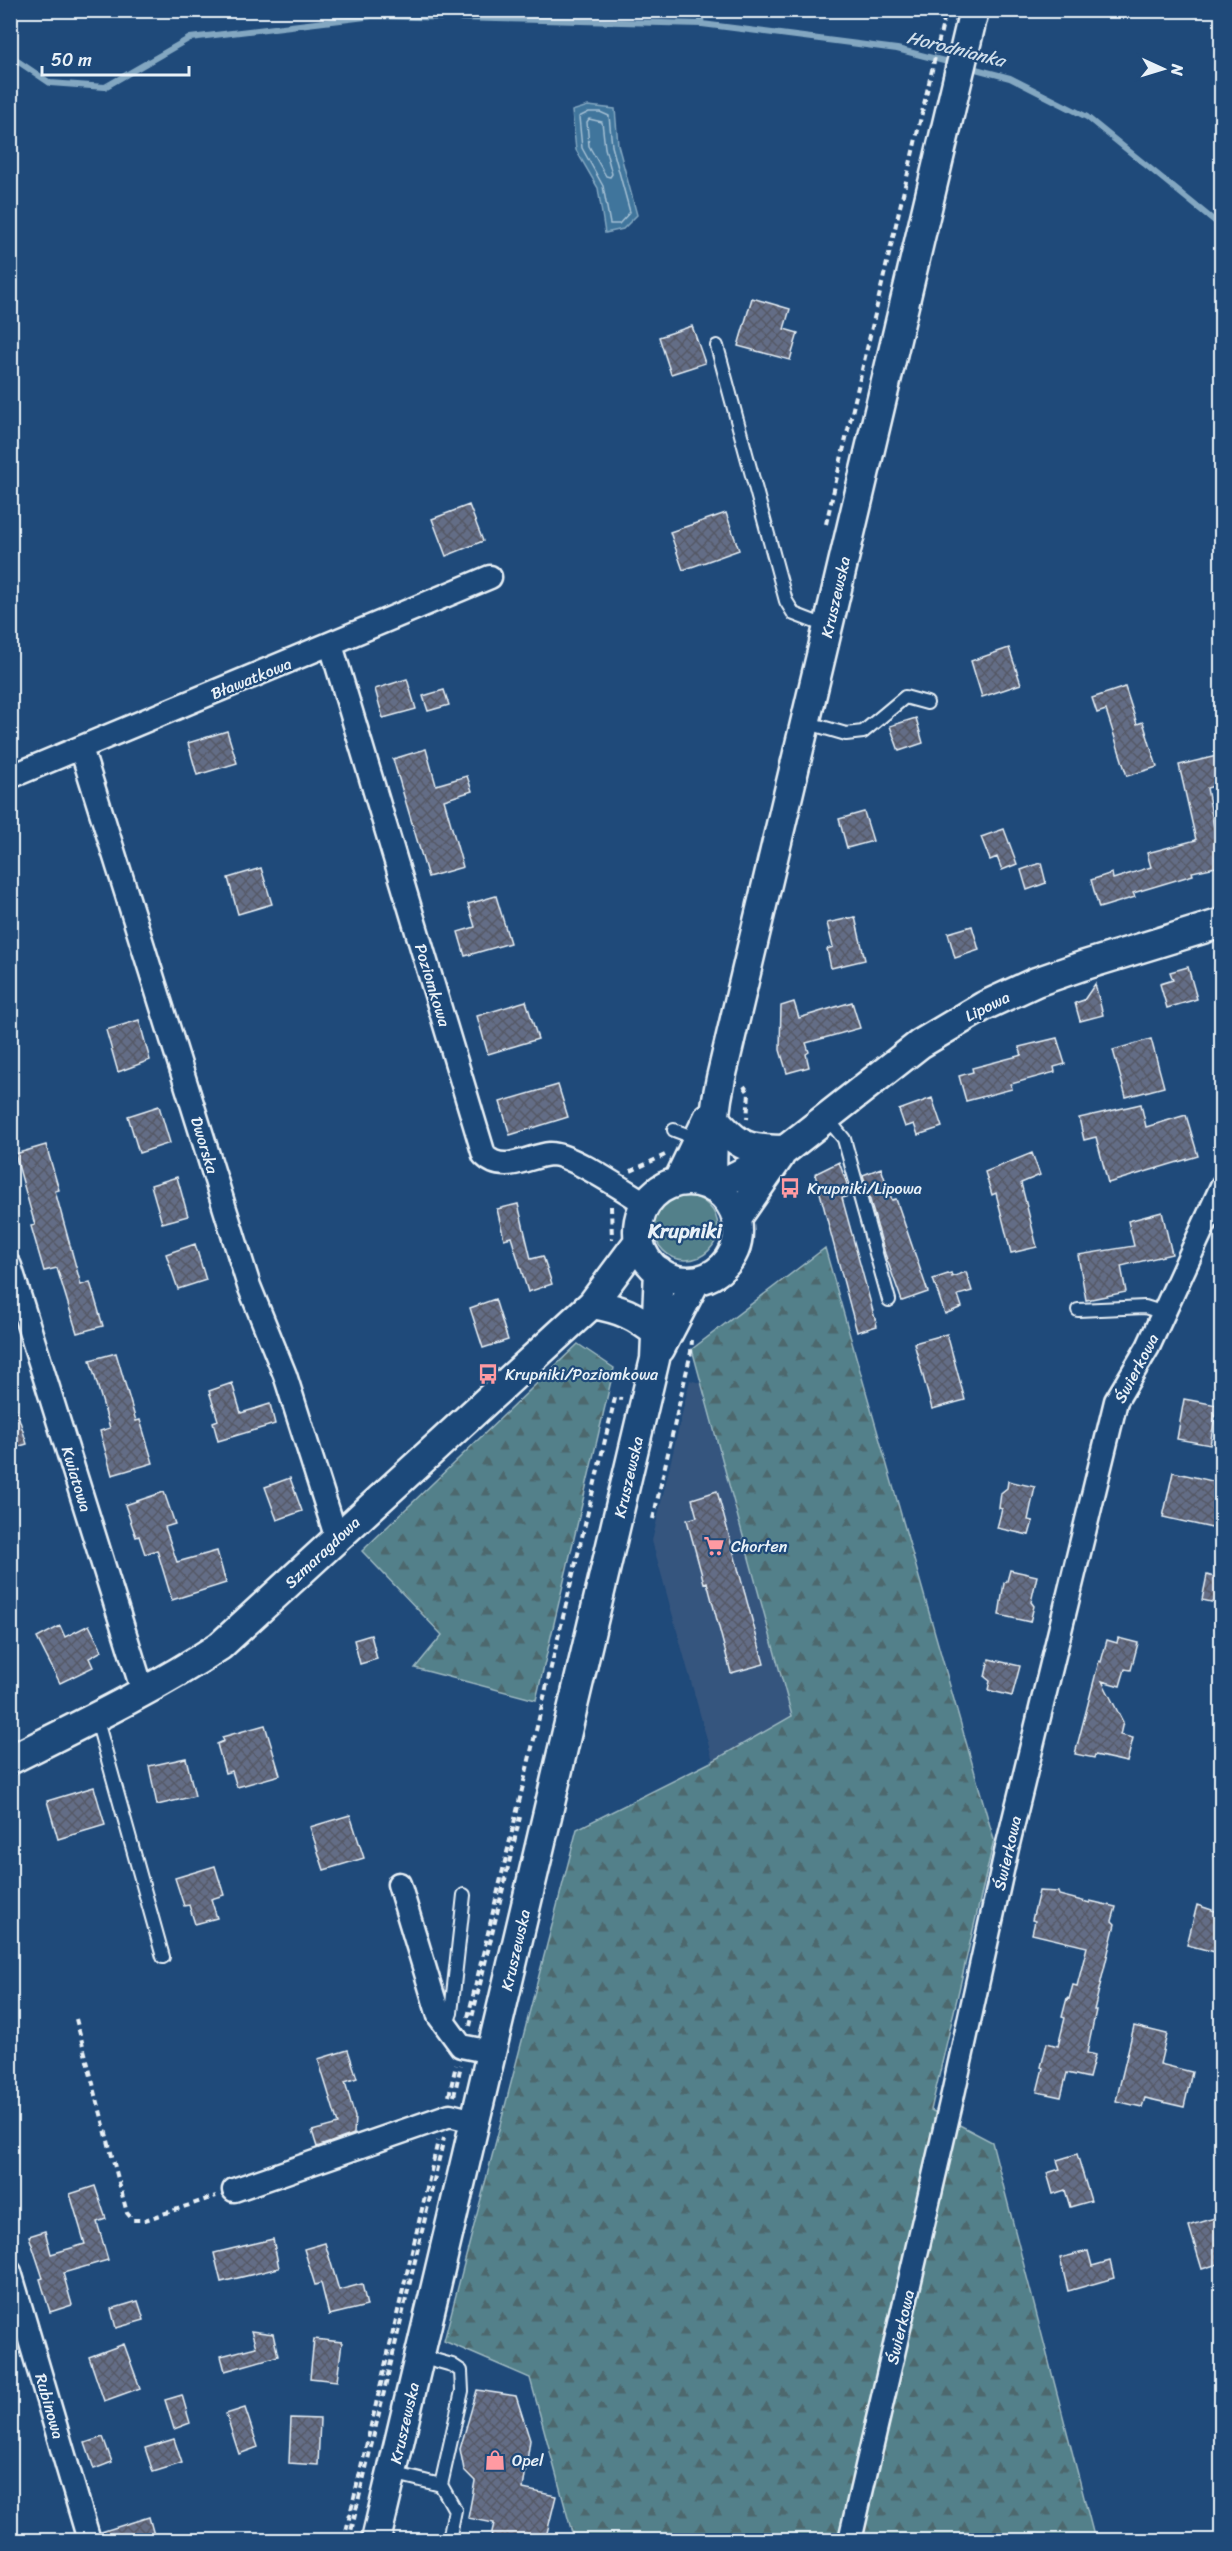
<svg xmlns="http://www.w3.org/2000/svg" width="1232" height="2551" font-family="Sriracha,sans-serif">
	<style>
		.built { fill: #34547e }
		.grass { fill: #52808a; stroke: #9db8c1; stroke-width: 1.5 }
		.forest { fill: url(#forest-firs); stroke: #9db8c1; stroke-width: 1.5 }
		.water { fill: #3f759c; stroke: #83a7c1; stroke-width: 1.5 }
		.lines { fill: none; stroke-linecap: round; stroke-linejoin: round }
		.shore { stroke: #a4bfd3; stroke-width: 1.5 }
		.stream { stroke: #83a7c1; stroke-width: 6 }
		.building { fill: url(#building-cross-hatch); stroke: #e8f1f8; stroke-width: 1.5 }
		.service-casing { stroke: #e8f1f8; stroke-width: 16 }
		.minor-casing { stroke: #e8f1f8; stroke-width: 27 }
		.tertiary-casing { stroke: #e8f1f8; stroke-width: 33 }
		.path { stroke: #e8f1f8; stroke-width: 4; stroke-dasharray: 6 4.5; stroke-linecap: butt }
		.service { stroke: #1f4a7a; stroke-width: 12 }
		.minor { stroke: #1f4a7a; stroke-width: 22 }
		.tertiary { stroke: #1f4a7a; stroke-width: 28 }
		.labels { text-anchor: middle; stroke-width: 4.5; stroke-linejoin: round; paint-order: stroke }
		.street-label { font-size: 16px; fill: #e8f1f8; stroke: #1f4a7a }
		.poi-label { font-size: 16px; fill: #e8f1f8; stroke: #1f4a7a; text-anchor: start }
		.water-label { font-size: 18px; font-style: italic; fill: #cfdeea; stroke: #1f4a7a }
		.quarter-label { font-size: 20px; font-weight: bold; fill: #e8f1f8; stroke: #1f4a7a }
	</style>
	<defs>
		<pattern id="forest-firs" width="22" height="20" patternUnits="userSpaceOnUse" patternTransform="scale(1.5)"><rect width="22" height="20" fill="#52808a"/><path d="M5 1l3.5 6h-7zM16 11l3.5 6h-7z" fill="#4d676d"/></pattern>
		<pattern id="building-cross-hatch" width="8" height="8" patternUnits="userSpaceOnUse" patternTransform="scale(1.5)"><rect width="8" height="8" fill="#646d86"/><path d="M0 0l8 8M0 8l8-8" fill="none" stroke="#545965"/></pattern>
	</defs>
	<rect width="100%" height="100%" fill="#1f4a7a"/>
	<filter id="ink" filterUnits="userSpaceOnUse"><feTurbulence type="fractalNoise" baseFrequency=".0167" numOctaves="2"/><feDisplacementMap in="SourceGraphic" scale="12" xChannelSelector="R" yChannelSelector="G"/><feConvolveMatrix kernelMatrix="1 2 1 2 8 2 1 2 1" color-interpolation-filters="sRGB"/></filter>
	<g filter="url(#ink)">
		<path class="built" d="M690 1380 700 1383 792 1717 713 1761 652 1541Z"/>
		<path class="grass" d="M654 1228a32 32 0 1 1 64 0a32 32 0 1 1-64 0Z"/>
		<path class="forest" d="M825 1248 994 1840 931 2110 992 2142 1095 2540H574L530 2378 444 2341 577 1829 713 1761 792 1716 692 1349Z
			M578 1344 614 1368 536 1700 415 1668 442 1635 362 1551Z"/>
		<path class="water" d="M588 106 615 109 618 145 637 215 623 229 605 233 598 188 576 150 572 111Z"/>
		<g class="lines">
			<path class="shore" d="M589 112H600L609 116 612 146 630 212 619 224H610L603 186 582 148 579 117Z
				M589 119 602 122 605 148 612 174 610 177 606 176 589 146 587 122Z"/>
			<path class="stream" d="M699 10 702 24
				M10 56 50 83 105 87 190 38 374 16 702 24 897 49 952 63
				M968 67 1010 78 1087 117 1222 227"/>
		</g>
		<path class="building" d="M752 298 790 309 784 329 798 333 790 360 738 346Z
			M692 326 705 363 671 374 659 337Z
			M469 505 483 541 446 556 432 519Z
			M726 513 739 550 683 570 670 532Z
			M1009 648 1021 684 982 697 971 661Z
			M407 679 416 709 383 718 375 689Z
			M1125 687 1137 724 1143 722 1157 767 1127 776 1106 710 1097 713 1092 698Z
			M444 690 449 705 428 711 423 696Z
			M916 718 923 743 899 751 890 726Z
			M227 731 237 763 197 775 188 743Z
			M426 749 436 785 467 776 472 791 444 800 463 867 428 877 393 759Z
			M1221 755V784L1207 788 1221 866 1192 872 1193 875 1133 893 1135 897 1099 908 1091 880 1112 873 1113 879 1151 867 1147 853 1196 840 1179 765Z
			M864 812 873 841 847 848 839 819Z
			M1004 829 1017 864 1002 870 997 857 990 860 981 837Z
			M1041 863 1046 883 1027 890 1021 870Z
			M261 868 272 904 238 914 228 878Z
			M496 896 510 943 465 956 458 932 475 927 468 904Z
			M855 917 865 960 831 968 827 949 833 947 827 923Z
			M972 926 979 950 955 958 948 933Z
			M1188 967 1197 999 1167 1008 1160 984 1173 980 1170 972Z
			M1095 984 1103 1015 1080 1021 1075 1003 1084 1000Z
			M526 1001 538 1039 488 1054 477 1016Z
			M794 1002 799 1018 852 1002 860 1028 806 1043 809 1052 806 1054 809 1067 787 1073 780 1050 781 1006Z
			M139 1020 150 1060 118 1072 106 1030Z
			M1057 1038 1065 1064 1054 1067 1055 1072 1011 1084 1012 1089 966 1101 959 1076 973 1072 972 1068 1022 1055 1019 1047Z
			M1151 1039 1164 1087 1126 1097 1113 1050Z
			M558 1085 568 1117 510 1135 500 1102Z
			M932 1098 942 1127 918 1135 914 1124 905 1127 899 1110Z
			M1141 1104 1146 1127 1186 1115 1198 1156 1108 1183 1096 1137 1084 1140 1079 1118Z
			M159 1106 170 1143 139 1153 128 1116Z
			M46 1145 59 1190 55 1191 81 1285 90 1282 103 1326 77 1333 57 1268 44 1271 31 1226 35 1225 15 1154Z
			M1032 1153 1040 1175 1021 1183 1037 1247 1011 1253 996 1193 992 1195 985 1172Z
			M839 1162 851 1195 842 1198 877 1326 857 1332 815 1174Z
			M881 1168 892 1200 896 1199 928 1292 902 1301 885 1254 863 1175Z
			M177 1177 188 1216 162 1223 151 1185Z
			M518 1204 531 1259 543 1256 552 1284 528 1292 511 1237 504 1239 497 1209Z
			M1162 1212 1172 1254 1121 1266 1126 1292 1086 1300 1078 1255 1134 1246 1128 1221Z
			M195 1244 206 1280 178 1289 166 1254Z
			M966 1272 972 1291 958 1295 962 1307 945 1314 933 1279 951 1273 952 1277Z
			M495 1299 508 1340 483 1348 470 1308Z
			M947 1334 965 1400 932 1409 914 1343Z
			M116 1353 136 1421 140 1420 153 1463 112 1475 100 1431 110 1428 90 1360Z
			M232 1383 241 1413 270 1404 275 1424 218 1441 213 1422 218 1420 209 1391Z
			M1184 1399 1217 1405 1210 1445 1177 1439Z
			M10 1402H14L27 1444 10 1449Z
			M1173 1472 1221 1483V1530L1163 1517Z
			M290 1478 302 1511 277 1520 265 1487Z
			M1008 1481 1035 1487 1028 1520 1033 1521 1029 1535 997 1528 1002 1509 999 1508 1001 1493 1007 1488Z
			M717 1491 764 1664 731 1673 707 1582 704 1583 687 1520 697 1517 692 1499Z
			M164 1492 175 1524 165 1527 177 1562 217 1551 226 1583 172 1600 157 1550 145 1554 139 1536 136 1537 125 1505Z
			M1010 1570 1037 1576 1031 1602 1034 1606 1030 1622 999 1615 1004 1583 1007 1581Z
			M1207 1575 1221 1579V1604L1202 1600Z
			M89 1625 102 1651 89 1658 93 1667 60 1683 37 1638 60 1626 65 1637Z
			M371 1635 377 1659 360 1664 354 1640Z
			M1118 1638 1138 1643 1131 1670 1125 1669 1120 1686 1102 1681 1123 1722 1120 1735 1133 1738 1127 1762 1095 1755 1094 1758 1075 1754 1099 1661 1101 1662 1107 1640 1117 1643Z
			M989 1659 1020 1666 1012 1696 988 1690 990 1681 985 1677Z
			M265 1725 280 1775 237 1787 232 1771 225 1773 217 1744 224 1741 222 1737Z
			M186 1758 195 1796 157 1805 149 1766Z
			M94 1787 105 1825 58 1839 47 1801Z
			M350 1815 364 1858 324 1870 310 1827Z
			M215 1866 224 1895 211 1899 217 1918 195 1924 189 1905 184 1906 175 1878Z
			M1039 1891 1058 1892 1059 1895 1090 1903V1901L1116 1907 1112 1921 1115 1924 1094 2010H1096L1087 2053 1095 2055 1089 2078 1067 2073 1061 2097 1037 2092 1043 2068 1041 2067 1047 2043 1058 2046 1065 2018 1062 2017 1067 1998 1069 1999 1073 1985 1077 1986 1087 1947 1032 1934 1035 1921 1032 1920Z
			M1197 1905 1221 1913V1939L1218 1938 1215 1952 1187 1945Z
			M1134 2026 1167 2034 1160 2064 1192 2072 1184 2107 1145 2098 1142 2107 1116 2101Z
			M348 2050 357 2078 345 2082 355 2117 354 2134 317 2147 312 2131 338 2124 318 2059Z
			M1077 2154 1091 2201 1070 2207 1065 2190 1053 2194 1047 2173 1060 2169 1057 2160Z
			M95 2186 106 2219 97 2222 108 2260 63 2273 72 2305 50 2312 40 2279 43 2278 29 2236 45 2231 51 2254 85 2244 70 2194Z
			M1221 2216V2263L1202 2269 1189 2226Z
			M273 2239 279 2268 221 2282 214 2253Z
			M325 2243 339 2290 362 2284 367 2306 329 2315 321 2283 315 2285 304 2249Z
			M1088 2251 1092 2266 1110 2261 1114 2278 1068 2291 1060 2258Z
			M138 2301 144 2320 116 2328 111 2309Z
			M251 2331 273 2334 278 2356 225 2371 221 2356 256 2347Z
			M314 2339 342 2342 337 2381 310 2378Z
			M124 2344 140 2388 104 2401 89 2357Z
			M477 2390 516 2396 530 2440 523 2489 556 2496 545 2541H490L494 2523 468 2518 475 2481 464 2470 460 2449Z
			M182 2395 190 2423 174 2429 165 2400Z
			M245 2408 258 2447 239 2454 226 2414Z
			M291 2418 320 2419 318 2465 289 2463Z
			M103 2437 112 2462 94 2469 85 2443Z
			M174 2439 182 2463 153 2472 145 2448Z
			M149 2517 154 2535 135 2541H102L101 2532Z"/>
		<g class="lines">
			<g class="service-casing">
				<path id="service" d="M717 346 786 601 794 614 828 627
					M805 722 846 734 863 732 905 697 927 703
					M826 1117 844 1139 889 1300
					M674 1130 698 1139
					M1078 1310 1145 1307 1164 1313
					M96 1717 163 1957
					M446 2026 451 2013 464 1895
					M420 2356 452 2365 461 2371 462 2391 441 2485
					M392 2473 441 2485 455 2510 449 2540"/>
			</g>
			<g class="minor-casing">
				<path id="minor" d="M331 645 484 1155C503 1175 528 1156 550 1154 570 1153 626 1192 645 1203
					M81 748 249 1286 285 1375 337 1539
					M10 777 490 577
					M10 1266 143 1692
					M399 1884 439 2016 461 2046 491 2052
					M234 2190 450 2115 474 2121
					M10 2272 89 2540
					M850 2540 953 2094 1007 1848 1116 1401 1148 1347 1222 1186"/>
			</g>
			<g class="tertiary-casing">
				<path id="tertiary" d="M714 1118C739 1147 747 1150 785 1150
					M638 1231a50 50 0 1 1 100 0a50 50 0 1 1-100 0Z
					M678 1181 708 1118
					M713 1188C711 1151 713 1114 721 1078L974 10
					M713 1188 785 1150 920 1044 984 1006 1036 982 1082 966 1222 923
					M737 1218 780 1156
					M592 1304C621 1309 634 1315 657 1333
					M660 1349 695 1282
					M10 1760C82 1724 153 1690 220 1646L592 1304 638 1242
					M376 2540 655 1359 659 1271"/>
			</g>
			<path class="path" d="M826 524 946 10
				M744 1086 749 1093 747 1119
				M631 1171 665 1155
				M611 1206 612 1240
				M653 1519 691 1352 692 1340
				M468 2017 615 1398 622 1399
				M76 2019 127 2213 133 2220H145L216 2196
				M470 2026 520 1817
				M449 2096 456 2065
				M454 2096 461 2065
				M344 2540 438 2141
				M349 2540 444 2138"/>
			<use href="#service" class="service"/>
			<use href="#minor" class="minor"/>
			<use href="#tertiary" class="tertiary"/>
		</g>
	</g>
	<defs>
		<g id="bus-bare" transform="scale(1.62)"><path d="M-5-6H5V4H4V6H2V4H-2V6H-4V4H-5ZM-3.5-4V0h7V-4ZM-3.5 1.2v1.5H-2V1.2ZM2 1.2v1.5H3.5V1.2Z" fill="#ff9aa2" stroke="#1f4a7a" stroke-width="2.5" paint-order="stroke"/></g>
		<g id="supermarket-bare" transform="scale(1.62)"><path d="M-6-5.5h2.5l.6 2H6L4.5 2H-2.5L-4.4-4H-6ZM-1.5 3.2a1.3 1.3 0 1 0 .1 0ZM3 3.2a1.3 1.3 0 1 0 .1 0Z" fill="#ff9aa2" stroke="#1f4a7a" stroke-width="2.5" paint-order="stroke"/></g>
		<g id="shop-bare" transform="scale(1.62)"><path d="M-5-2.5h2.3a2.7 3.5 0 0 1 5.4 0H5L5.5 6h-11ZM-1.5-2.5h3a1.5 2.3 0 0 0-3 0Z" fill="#ff9aa2" stroke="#1f4a7a" stroke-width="2.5" paint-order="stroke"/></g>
	</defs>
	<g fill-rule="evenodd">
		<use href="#bus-bare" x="790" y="1188"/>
		<use href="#bus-bare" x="488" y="1374"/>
		<use href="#supermarket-bare" x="714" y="1546"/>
		<use href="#shop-bare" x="495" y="2460"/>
	</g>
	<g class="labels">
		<g class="street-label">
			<text transform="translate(835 597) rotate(-77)" y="6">Kruszewska</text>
			<text transform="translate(251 678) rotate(-22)" y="6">Bławatkowa</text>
			<text transform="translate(433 985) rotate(73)" y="6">Poziomkowa</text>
			<text transform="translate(987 1006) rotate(-27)" y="6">Lipowa</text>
			<text transform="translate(205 1145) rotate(73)" y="6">Dworska</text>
			<text transform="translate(1136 1368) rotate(-62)" y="6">Świerkowa</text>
			<text transform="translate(628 1477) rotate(-77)" y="6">Kruszewska</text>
			<text transform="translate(77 1479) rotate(73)" y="6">Kwiatowa</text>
			<text transform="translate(322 1552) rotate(-43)" y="6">Szmaragdowa</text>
			<text transform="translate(1007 1853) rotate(-77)" y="6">Świerkowa</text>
			<text transform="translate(515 1950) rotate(-77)" y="6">Kruszewska</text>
			<text transform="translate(900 2327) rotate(-77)" y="6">Świerkowa</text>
			<text transform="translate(50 2406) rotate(74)" y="6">Rubinowa</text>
			<text transform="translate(404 2423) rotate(-77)" y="6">Kruszewska</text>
		</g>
		<g class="poi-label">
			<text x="807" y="1194">Krupniki/Lipowa</text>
			<text x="505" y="1380">Krupniki/Poziomkowa</text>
			<text x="731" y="1552">Chorten</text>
			<text x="512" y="2466">Opel</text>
		</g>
		<g class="water-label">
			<text transform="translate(956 49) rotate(14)" y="6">Horodnianka</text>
		</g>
		<g class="quarter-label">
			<text x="685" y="1238">Krupniki</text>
		</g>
	</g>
	<rect width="1232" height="2551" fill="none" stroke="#1f4a7a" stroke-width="36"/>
	<rect x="18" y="18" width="1196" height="2515" fill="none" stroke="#e8f1f8" stroke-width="2" filter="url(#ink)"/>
	<g transform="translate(1163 69) rotate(94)" stroke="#1f4a7a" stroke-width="4.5" paint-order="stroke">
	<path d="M0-4.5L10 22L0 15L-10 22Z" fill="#e8f1f8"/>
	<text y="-9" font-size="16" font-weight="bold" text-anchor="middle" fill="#e8f1f8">N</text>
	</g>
	<path d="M42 66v9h147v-9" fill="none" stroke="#e8f1f8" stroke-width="3"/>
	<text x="51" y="66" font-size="18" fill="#e8f1f8" stroke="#1f4a7a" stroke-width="4.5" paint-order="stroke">50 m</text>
</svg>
